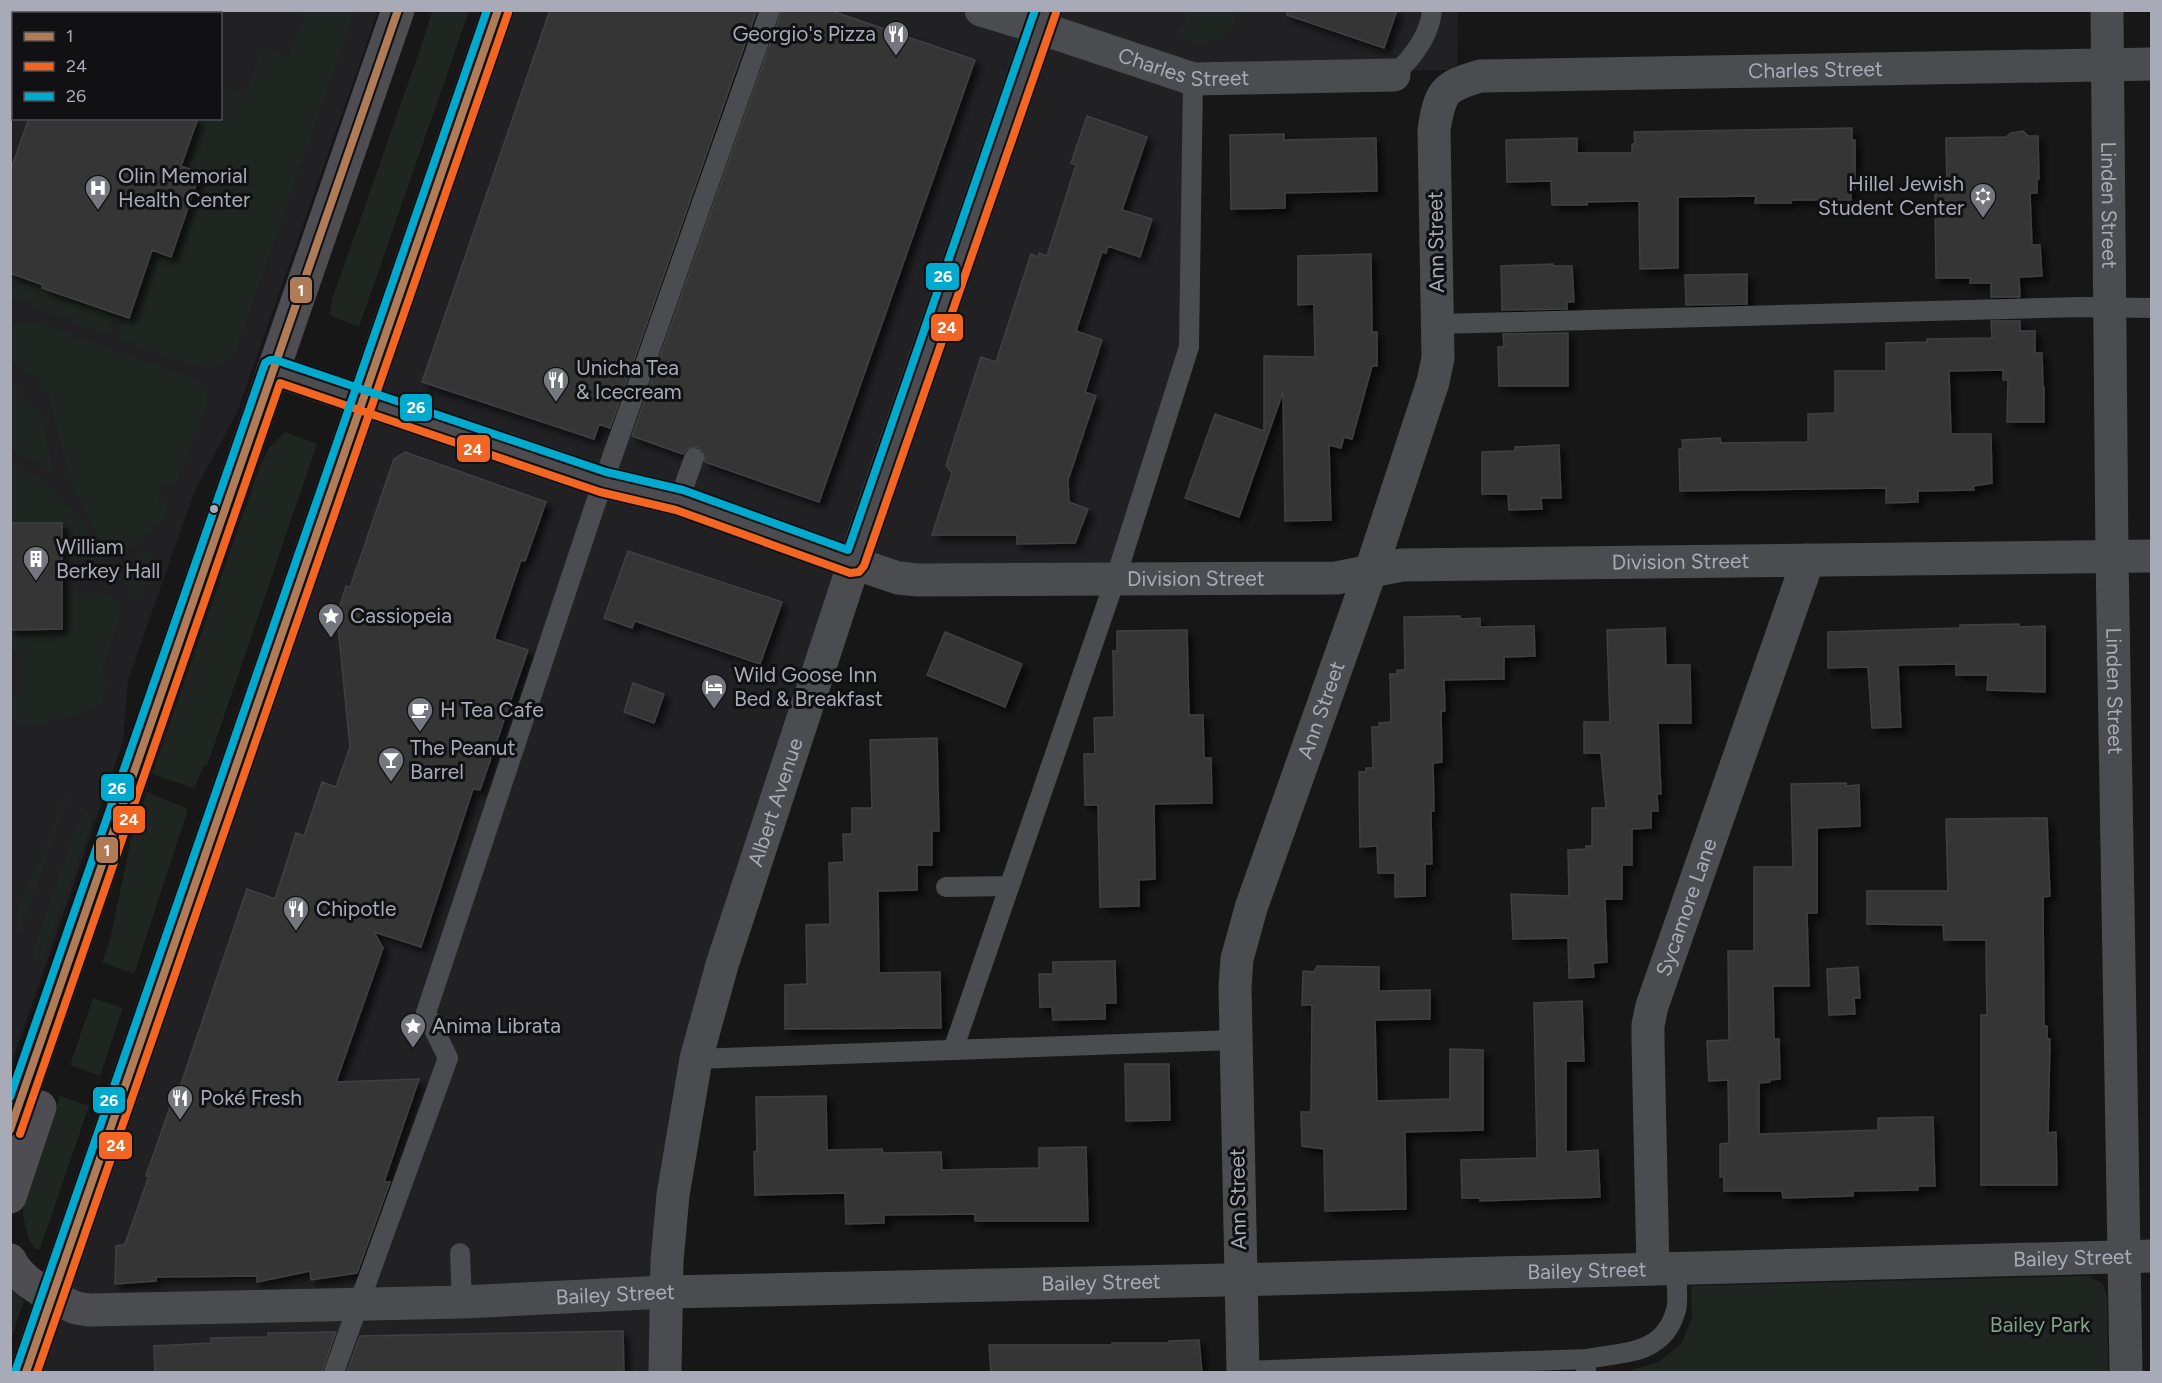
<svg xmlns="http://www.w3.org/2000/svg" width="2162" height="1383" font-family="Figtree,sans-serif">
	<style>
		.built { fill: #212123; fill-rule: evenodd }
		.green { fill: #1f2621 }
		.building { fill: #353536; stroke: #3f4043; stroke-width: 1.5; filter: url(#shadow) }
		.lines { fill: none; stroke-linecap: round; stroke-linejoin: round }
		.service { stroke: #4b4c50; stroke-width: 20 }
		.minor { stroke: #4b4c50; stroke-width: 33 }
		.primary { stroke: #4d4d52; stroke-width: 33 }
		.bus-1-casing { stroke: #111113; stroke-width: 12 }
		.bus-2-casing { stroke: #111113; stroke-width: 12 }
		.bus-3-casing { stroke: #111113; stroke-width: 12 }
		.bus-1 { stroke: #b07c57; stroke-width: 8 }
		.bus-2 { stroke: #f26522; stroke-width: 8 }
		.bus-3 { stroke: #00a9ce; stroke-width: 8 }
		.bus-dot { fill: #a8aab7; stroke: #111113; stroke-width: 2 }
		.labels { text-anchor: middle; stroke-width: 6; stroke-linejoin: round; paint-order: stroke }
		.poi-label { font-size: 21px; fill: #a8aab7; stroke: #111113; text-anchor: start }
		.street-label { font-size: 21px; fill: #a8aab7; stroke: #111113 }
		.park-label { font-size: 21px; fill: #7fa287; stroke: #111113 }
		.line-badge { stroke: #111113; stroke-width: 2 }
		.badge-label { font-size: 16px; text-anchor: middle; font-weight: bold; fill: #fff }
	</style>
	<defs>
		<filter id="shadow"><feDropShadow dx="5.5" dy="5.5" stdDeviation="3" flood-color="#0009"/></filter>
	</defs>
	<rect width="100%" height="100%" fill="#171717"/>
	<path class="built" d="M11 11H378L237 413 195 490 128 680 123 741 11 1065ZM14 14H220V118H14Z
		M506 11H1458L1457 70 1185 72 1187 346 1111 576 844 579 718 964 662 1372H34Z"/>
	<path class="green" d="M11 10 30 11 29 13 14 14 13 56 11 64Z
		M290 11H354V13L236 351C230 359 224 365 213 366 191 369 140 346 117 338L125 317 129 318 152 250 170 256 199 173 181 166 198 119 220 118 221 87 246 95 260 53 269 50 289 57 304 16Z
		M432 11H469L359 327 329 315 333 297 424 38Z
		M1186 11V10L1238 11C1236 17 1235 24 1231 29 1218 44 1190 48 1178 31L1185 20Z
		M12 269 45 281 42 288 116 314 108 335 11 297Z
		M18 323 41 324 199 382 208 391 207 404 177 483 173 485 166 482 158 499 167 504C167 510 165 517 161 522 154 531 120 556 109 556L103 552 92 524 72 487 48 394 38 388 43 381 13 364 11 357V324Z
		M11 380 20 388 16 395 40 410 54 475 32 459 11 451Z
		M285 432 317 444 207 766 204 765 194 788 152 774 260 466 269 448Z
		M10 462 19 465 17 470 28 476 32 471C55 488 94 526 94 557L91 560 62 563 61 523H11Z
		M147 552 153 555V560L143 593 138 597 133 595 121 578C125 568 138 556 147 552Z
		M62 589H72V592C91 592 115 590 121 612L102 669 107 688 101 705 45 723 11 721 10 696 21 695 22 653 11 652V630L62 629Z
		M71 790 19 936 16 914 67 792Z
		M147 792 188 809 134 974 102 962 110 940 131 839Z
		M84 812 91 815 92 820 43 957 41 960H34L32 953 79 819Z
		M93 998 123 1008 100 1076 70 1065Z
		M60 1096 89 1106 40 1249H36L29 1240 23 1215 25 1195Z
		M2088 1276 2102 1283 2107 1296 2108 1372H1633V1369L1657 1363 1681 1344 1692 1318 1691 1286Z
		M11 1286 24 1301 11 1339Z"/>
	<path class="building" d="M550 10H757L610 428 599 424 594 439 422 382Z
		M782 10H829L975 60 819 502 705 462 703 451 697 447 687 449 683 454 632 436Z
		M1288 10H1397L1384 48 1287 15Z
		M1087 116 1147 137 1122 210 1152 219 1140 257 1108 246 1106 253 1102 252 1076 331 1102 340 1085 392 1096 396 1068 480 1069 502 1088 509 1075 543 1017 544V535H932L952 473 946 465 981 357 996 362 1031 254 1038 257 1039 253 1047 256 1076 165 1071 163Z
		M29 118H198L181 166 200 173 171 257 152 250 129 318 42 288 43 285 10 273V172Z
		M1852 128V140H1855V189H1851V200H1790L1791 203H1755L1756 196 1678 197V268L1640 269 1639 201 1587 202V205H1552L1551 181 1507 182 1506 140 1577 138V153H1632V144H1635L1634 132Z
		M2023 131 2028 136H2038L2039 179H2037V193H2030L2032 245H2040L2042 276 2019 277 2020 297H1991V283H1970V278H1936L1935 189H1947L1946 138 2006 137 2011 133Z
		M1284 134V140L1376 138 1377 191 1285 193V208L1231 209 1230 135Z
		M1371 254 1372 332H1377V366H1372L1352 439 1344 437 1341 448 1329 445 1331 520 1285 521 1283 392 1239 517 1185 498 1215 414 1264 431V356L1315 357 1314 304 1298 305V256Z
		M1553 264V266H1572L1574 302H1567V309L1502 310 1501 266Z
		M1747 274V304L1686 305 1685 275Z
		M1991 321H2020V331H2035V353H2042L2043 387H2044V422H2007L2008 380H2003V370L1949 371 1951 434H1991L1992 483 1973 486 1974 490 1918 491V502L1886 503V488L1680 491 1679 449 1683 448 1682 440 1720 438 1721 443 1808 442V414L1835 413V371H1886V343L1927 342V339L1992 338Z
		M1568 333V386H1499L1498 347H1504L1503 334Z
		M1559 445 1561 498H1541L1542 509 1509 510 1508 494H1482V452L1515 451V447Z
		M405 452 546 502 525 561 521 560 494 639 528 650 480 790 473 789 421 947 374 932 383 948 336 1082 419 1079 384 1182H390L357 1273 311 1280 310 1271 257 1282V1276L156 1277V1281L115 1284 116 1246 125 1244 149 1176H146L177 1087H180L247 889 275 899 296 833 304 836 322 782 336 787 350 747 337 616 346 586 350 588 394 459Z
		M10 523H62V629L10 630Z
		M628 551 782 602 760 664 635 621 632 628 604 618Z
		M1460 616V619L1480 618V627L1534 626 1535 656 1504 657V679L1444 680 1445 711H1441L1442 762 1433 763 1434 811H1431L1432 864H1425V896L1395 897V873H1378L1377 846 1360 847 1359 772H1366V768H1373L1372 727H1379V723L1391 722 1390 674H1397V670H1405L1404 617Z
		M2019 624V627L2045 626V692L1987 690 1988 675H1956V664L1898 665 1901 727 1872 728 1868 667 1828 668V632L1960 628V625Z
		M1665 628 1666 665H1690L1691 723H1658L1661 794H1657L1658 811H1651V828L1632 829V865H1622V899H1605L1607 962 1593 963 1594 977 1569 978 1568 938 1513 939 1511 894 1569 896 1568 850 1586 849V846H1592V808H1606L1601 753H1584V722H1610L1607 630Z
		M1187 630 1189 715H1203L1204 758H1211L1212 803 1154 804 1155 879 1139 880V906L1100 907 1098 805H1085L1084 754H1095L1094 718 1114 717 1113 651H1117V631Z
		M945 632 1022 664 1005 707 927 675Z
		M633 683 664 694 654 723 624 712Z
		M937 738 939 831H932V865H917V890L878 891 879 973 940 972 941 1028 785 1029V985L807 984 806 925 830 924 829 863 844 862 843 834H852V808H872L870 740Z
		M1846 783V786L1859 785 1860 826 1817 828V913H1807L1809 986H1773L1774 1039H1779L1780 1079 1770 1080V1082L1759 1083V1134L1878 1130V1118L1933 1117 1935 1186H1918V1190L1853 1191V1196L1783 1198 1782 1191H1724V1177H1720V1144L1729 1143 1728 1080 1709 1081 1707 1041 1729 1040 1728 951H1754V867H1793L1791 784Z
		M2047 818 2050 896 2043 897 2044 1026H2047V1039H2050L2048 1133 2056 1132 2057 1185H1981V1015H1987L1986 940H1944L1943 925 1867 924V891H1948L1946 819Z
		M1115 961 1116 1003H1105V1019L1053 1020 1052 1007H1040L1039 974H1053V962Z
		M1317 966 1379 967V991L1430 990V1019L1375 1020 1377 1101 1450 1099V1049L1483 1050V1130L1405 1132 1406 1209 1325 1211 1324 1149 1302 1146 1301 1112H1310L1311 1109 1312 1005H1302L1303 971 1314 972Z
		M1858 967 1860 998H1854L1855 1014 1829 1015 1827 969Z
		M1582 1001 1584 1061H1566V1152L1598 1150 1600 1197 1480 1201V1198H1462L1461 1160 1537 1158 1534 1003Z
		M1125 1064H1169L1170 1120 1126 1121Z
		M826 1096 827 1150 882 1149 883 1153 941 1152 942 1170 1039 1168V1148L1086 1147 1088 1221H975V1214L884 1215V1223L846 1224 845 1193 755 1195 754 1152 757 1151 756 1097Z
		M623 1331 624 1372H347L360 1336Z
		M336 1332 322 1372H155L154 1346 211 1343V1338L268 1337V1333Z
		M1199 1340 1202 1372H991L989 1345H1112V1343H1169V1341Z"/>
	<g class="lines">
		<path class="service" d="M1394 75C1411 59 1430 36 1432 10
			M1438 324 2080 307 2152 308
			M679 500 694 458
			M946 887 1009 886
			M953 1050 1115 580 1189 347 1193 79
			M696 1059 1234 1040
			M460 1253 462 1302
			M1586 1359C1624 1352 1664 1355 1676 1310 1679 1300 1676 1280 1676 1269
			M1243 1371 1586 1359V1372
			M334 1372 448 1058 426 1013 593 511 770 10"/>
		<g class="minor">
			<path id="s1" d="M981 10 1040 28 1193 79 1394 75"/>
			<path id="s2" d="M2107 10 2112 556 2126 1372"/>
			<path id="s3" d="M273 370 603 482 679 500 854 563 898 578 918 580 1336 578 1402 565 2152 556"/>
			<path id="s4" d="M1653 1269 1648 1042V1025L1652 1006 1808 560"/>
			<path id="s5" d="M52 1297 76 1308 89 1310 462 1302 666 1292 1271 1279 2152 1256"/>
			<path id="s6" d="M665 1372 667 1261 673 1195 696 1059 722 965 854 563 1046 10"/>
			<path id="s7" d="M1243 1372 1235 987 1237 959 1251 908 1371 570 1433 382 1438 358 1434 130C1440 92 1443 87 1480 76L2152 64"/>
		</g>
		<path class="primary" d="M10 1131 398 10
			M10 1197 40 1107
			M10 1260C19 1278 35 1287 52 1297
			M26 1372 498 10"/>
		<g class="bus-1-casing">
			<path id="bus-1" d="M10 1130 398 10
				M26 1372 498 10"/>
		</g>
		<g class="bus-2-casing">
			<path id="bus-2" d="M20 1134 280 383 600 492 676 510 850 573 859 572 864 566 1056 13
				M37 1372 508 13"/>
		</g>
		<g class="bus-3-casing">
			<path id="bus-3" d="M10 1097 265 363 270 360H276L606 472 683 490 848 550 1035 10
				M16 1369 487 10"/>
		</g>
		<use href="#bus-1" class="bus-1"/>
		<use href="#bus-2" class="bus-2"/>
		<use href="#bus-3" class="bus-3"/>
	</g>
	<defs>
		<g id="restaurant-pin" transform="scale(1.35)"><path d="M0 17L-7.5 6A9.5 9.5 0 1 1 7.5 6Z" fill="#75777f" stroke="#111113"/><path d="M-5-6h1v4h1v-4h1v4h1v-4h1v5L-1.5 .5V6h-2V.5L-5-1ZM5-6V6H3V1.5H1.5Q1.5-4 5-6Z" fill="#fff"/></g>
		<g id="hospital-pin" transform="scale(1.35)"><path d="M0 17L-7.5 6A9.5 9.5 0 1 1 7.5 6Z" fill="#75777f" stroke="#111113"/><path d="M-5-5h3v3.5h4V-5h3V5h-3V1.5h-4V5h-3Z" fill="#fff"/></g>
		<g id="synagogue-pin" transform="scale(1.35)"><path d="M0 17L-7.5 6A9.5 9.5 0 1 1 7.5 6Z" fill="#75777f" stroke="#111113"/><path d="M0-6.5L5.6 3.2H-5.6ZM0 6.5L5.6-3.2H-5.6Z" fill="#fff"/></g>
		<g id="building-pin" transform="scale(1.35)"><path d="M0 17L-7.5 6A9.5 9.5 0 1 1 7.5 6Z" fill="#75777f" stroke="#111113"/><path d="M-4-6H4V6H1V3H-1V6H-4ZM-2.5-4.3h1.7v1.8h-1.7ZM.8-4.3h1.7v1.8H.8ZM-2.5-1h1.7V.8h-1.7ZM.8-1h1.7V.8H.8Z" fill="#fff"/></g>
		<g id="sight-pin" transform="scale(1.35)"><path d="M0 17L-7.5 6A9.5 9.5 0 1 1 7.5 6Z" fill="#75777f" stroke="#111113"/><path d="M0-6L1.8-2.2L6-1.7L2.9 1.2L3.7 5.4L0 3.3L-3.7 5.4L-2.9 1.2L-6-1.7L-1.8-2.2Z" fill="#fff"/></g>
		<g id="hotel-pin" transform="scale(1.35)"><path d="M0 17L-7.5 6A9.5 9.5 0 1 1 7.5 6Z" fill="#75777f" stroke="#111113"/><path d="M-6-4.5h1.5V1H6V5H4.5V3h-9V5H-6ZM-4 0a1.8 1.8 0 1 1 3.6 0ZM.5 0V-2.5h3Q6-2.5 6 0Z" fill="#fff"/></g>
		<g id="cafe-pin" transform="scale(1.35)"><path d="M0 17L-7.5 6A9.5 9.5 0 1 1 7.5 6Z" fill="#75777f" stroke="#111113"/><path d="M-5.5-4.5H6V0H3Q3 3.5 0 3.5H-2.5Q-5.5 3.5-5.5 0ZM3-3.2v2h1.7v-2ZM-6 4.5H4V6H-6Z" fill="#fff"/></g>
		<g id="bar-pin" transform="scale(1.35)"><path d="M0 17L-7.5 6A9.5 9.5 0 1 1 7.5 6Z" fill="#75777f" stroke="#111113"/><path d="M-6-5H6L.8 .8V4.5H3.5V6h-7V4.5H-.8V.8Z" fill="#fff"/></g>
	</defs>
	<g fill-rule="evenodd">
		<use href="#restaurant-pin" x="896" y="34"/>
		<use href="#hospital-pin" x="98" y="188"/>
		<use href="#synagogue-pin" x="1983" y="196"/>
		<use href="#restaurant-pin" x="556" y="380"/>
		<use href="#building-pin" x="36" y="559"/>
		<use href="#sight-pin" x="331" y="616"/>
		<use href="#hotel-pin" x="714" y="687"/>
		<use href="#cafe-pin" x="420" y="710"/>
		<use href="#bar-pin" x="391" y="760"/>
		<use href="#restaurant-pin" x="296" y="909"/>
		<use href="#sight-pin" x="413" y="1026"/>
		<use href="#restaurant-pin" x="180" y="1098"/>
	</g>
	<circle class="bus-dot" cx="214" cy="509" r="5"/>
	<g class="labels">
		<g class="poi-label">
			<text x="876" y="41" text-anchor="end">Georgio's Pizza</text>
			<text x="118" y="183">Olin Memorial<tspan x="118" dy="24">Health Center</tspan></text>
			<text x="1964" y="191" text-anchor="end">Hillel Jewish<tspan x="1964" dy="24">Student Center</tspan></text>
			<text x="576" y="375">Unicha Tea<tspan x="576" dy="24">&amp; Icecream</tspan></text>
			<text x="56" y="554">William<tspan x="56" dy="24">Berkey Hall</tspan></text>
			<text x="350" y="623">Cassiopeia</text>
			<text x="734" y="682">Wild Goose Inn<tspan x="734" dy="24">Bed &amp; Breakfast</tspan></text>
			<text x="440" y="717">H Tea Cafe</text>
			<text x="410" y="755">The Peanut<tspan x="410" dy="24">Barrel</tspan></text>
			<text x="316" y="916">Chipotle</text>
			<text x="432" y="1033">Anima Librata</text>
			<text x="200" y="1105">Poké Fresh</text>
		</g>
		<g class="street-label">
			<text dy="7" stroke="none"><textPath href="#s1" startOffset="212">Charles Street</textPath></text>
			<text dy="7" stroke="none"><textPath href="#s7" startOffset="1689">Charles Street</textPath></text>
			<text dy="7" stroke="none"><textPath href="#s2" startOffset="195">Linden Street</textPath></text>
			<text transform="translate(1436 242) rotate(-91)" y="7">Ann Street</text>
			<text dy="7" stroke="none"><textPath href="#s3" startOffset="1443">Division Street</textPath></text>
			<text dy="7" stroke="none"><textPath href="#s3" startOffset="957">Division Street</textPath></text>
			<text dy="7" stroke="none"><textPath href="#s2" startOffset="681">Linden Street</textPath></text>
			<text dy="7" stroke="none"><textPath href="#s7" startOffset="676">Ann Street</textPath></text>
			<text dy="7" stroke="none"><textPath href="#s6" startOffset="584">Albert Avenue</textPath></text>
			<text dy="7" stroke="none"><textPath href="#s4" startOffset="368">Sycamore Lane</textPath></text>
			<text transform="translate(1238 1199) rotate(-91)" y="7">Ann Street</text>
			<text dy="7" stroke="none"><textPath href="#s5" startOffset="2024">Bailey Street</textPath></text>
			<text dy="7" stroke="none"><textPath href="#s5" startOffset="1538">Bailey Street</textPath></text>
			<text dy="7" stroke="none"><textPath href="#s5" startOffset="1052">Bailey Street</textPath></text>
			<text dy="7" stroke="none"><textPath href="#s5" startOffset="566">Bailey Street</textPath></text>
		</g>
		<g class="park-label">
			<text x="2040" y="1332">Bailey Park</text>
		</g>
	</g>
	<g class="line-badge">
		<rect x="925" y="262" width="35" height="29" rx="6" fill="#00a9ce"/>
		<rect x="289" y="276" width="24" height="28" rx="6" fill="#b07c57"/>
		<rect x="930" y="313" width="34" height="29" rx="6" fill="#f26522"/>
		<rect x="399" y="393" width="34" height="29" rx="6" fill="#00a9ce"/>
		<rect x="456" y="434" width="35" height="29" rx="6" fill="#f26522"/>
		<rect x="100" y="773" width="35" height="29" rx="6" fill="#00a9ce"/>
		<rect x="112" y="805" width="34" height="29" rx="6" fill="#f26522"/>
		<rect x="95" y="836" width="24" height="28" rx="6" fill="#b07c57"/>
		<rect x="92" y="1086" width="34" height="28" rx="6" fill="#00a9ce"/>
		<rect x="98" y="1131" width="35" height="29" rx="6" fill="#f26522"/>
	</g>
	<g class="badge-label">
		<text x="943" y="282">26</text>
		<text x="301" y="296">1</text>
		<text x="947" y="333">24</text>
		<text x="416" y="413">26</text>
		<text x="473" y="455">24</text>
		<text x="117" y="794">26</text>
		<text x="129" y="825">24</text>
		<text x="107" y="856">1</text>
		<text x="109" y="1106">26</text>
		<text x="116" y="1151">24</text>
	</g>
	<rect width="2162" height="1383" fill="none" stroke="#a8aab7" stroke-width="24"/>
	<rect x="12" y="12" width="210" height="108" fill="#111113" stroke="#4d4e55" stroke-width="1.5"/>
	<rect x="24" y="32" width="30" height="9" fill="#b07c57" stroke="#4d4e55" stroke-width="1.5"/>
	<text x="66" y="42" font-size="18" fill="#a8aab7">1</text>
	<rect x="24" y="62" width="30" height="9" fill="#f26522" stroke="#4d4e55" stroke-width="1.5"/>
	<text x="66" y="72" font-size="18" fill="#a8aab7">24</text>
	<rect x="24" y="92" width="30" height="9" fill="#00a9ce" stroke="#4d4e55" stroke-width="1.5"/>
	<text x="66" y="102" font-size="18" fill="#a8aab7">26</text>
</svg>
